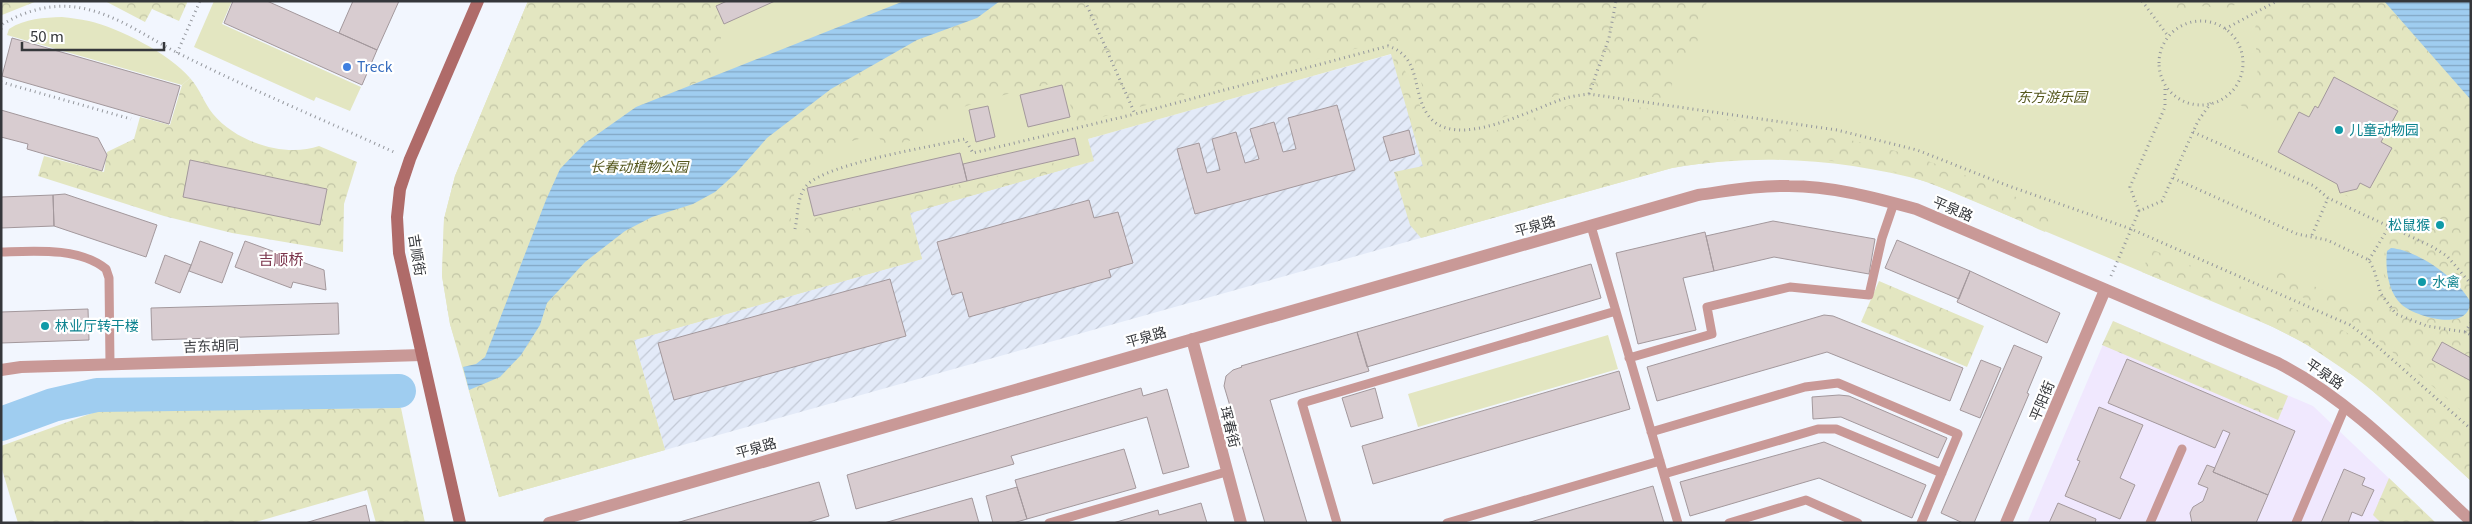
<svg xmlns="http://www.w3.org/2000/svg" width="2472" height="524" font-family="Georgia,'Noto Sans SC',serif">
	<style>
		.industrial { fill: url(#industrial-furrows) }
		.education { fill: #f0e8fe }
		.green { fill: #e3e6c1 }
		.forest { fill: url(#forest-crowns) }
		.water { fill: url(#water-rules) }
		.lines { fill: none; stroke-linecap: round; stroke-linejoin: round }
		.river { stroke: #9fcdf0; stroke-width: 34 }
		.building { fill: #d8ccd0; stroke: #a3989c }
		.path { stroke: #94979d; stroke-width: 3; stroke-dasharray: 1 4; stroke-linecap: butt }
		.service { stroke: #c99997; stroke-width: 9 }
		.minor { stroke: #c99997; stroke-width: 12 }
		.tertiary { stroke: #c99997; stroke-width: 12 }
		.secondary { stroke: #af6b69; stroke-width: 12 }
		.shop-dot { fill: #3f7fe0; stroke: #fff; stroke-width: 2 }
		.culture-dot { fill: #0f9aa8; stroke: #fff; stroke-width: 2 }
		.labels { text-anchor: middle; stroke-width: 4.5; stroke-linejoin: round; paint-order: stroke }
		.shop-label { font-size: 14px; fill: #366cbe; stroke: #fff; text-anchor: start }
		.park-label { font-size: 14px; font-style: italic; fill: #55571d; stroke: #fff }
		.culture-label { font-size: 14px; fill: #0d838f; stroke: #fff; text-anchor: start }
		.street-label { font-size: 14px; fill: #35373b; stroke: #fff }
		.neighbourhood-label { font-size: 15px; fill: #7c364d; stroke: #fff }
	</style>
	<defs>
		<pattern id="industrial-furrows" width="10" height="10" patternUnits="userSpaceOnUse" patternTransform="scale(1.25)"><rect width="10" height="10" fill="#e3eaf8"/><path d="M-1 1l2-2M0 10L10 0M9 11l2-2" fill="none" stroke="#c3c9d6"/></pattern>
		<pattern id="forest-crowns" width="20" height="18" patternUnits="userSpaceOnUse" patternTransform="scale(1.25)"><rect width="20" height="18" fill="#e3e6c1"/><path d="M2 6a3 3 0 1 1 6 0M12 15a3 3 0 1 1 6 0" fill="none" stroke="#c3c6a7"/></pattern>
		<pattern id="water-rules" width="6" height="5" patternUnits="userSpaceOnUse" patternTransform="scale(1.25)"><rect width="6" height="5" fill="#9fcdf0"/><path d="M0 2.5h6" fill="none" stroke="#82a7c4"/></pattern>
	</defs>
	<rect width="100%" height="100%" fill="#f2f6fe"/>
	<path class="industrial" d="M1392 54 1442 232 665 450 634 340 922 259 909 213 1093 161 1088 139Z"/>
	<path class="education" d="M2113 321 2313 406 2436 523H2027Z"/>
	<path class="green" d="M214 1H232L222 24 361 87 350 111 316 97 314 101 194 47Z
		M528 1H2471V481L2364 383 2306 344 2273 327 1928 182C1843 159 1760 153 1672 168L1442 232 1391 54 1088 139 1094 161 910 213 922 259 634 340 665 450 499 497 450 324 442 276 444 219 455 176Z
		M62 17C71 18 80 19 89 21 119 28 170 54 190 78L182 85 7 35 9 29C26 18 43 18 62 17Z
		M1608 335 1618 369 1418 427 1408 394Z"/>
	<path class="forest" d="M1 1H37L2 15Z
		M105 1H186L187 3 179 21 152 9 145 22Z
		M528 1H712L722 28 717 75 692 84 585 143 560 169 527 246 491 346C484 360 478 364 463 367L450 324 442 276 444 219 455 176Z
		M1000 1H1707L1695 51 1673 72 1671 101C1645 96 1610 86 1584 88 1538 93 1467 154 1429 109L1411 48 1400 41H1384L1076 124 1063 81C1037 88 949 103 935 124 933 127 932 132 931 135L886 147 877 135C849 140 813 152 799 180 791 198 791 220 789 240L801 237 812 219 1054 163 1062 170 910 213 922 259 634 340 665 450 499 497 469 390 500 377 521 355 540 325 547 303 585 262 625 231 652 217 693 204 715 192 735 174 767 138 831 89 917 40 936 34 995 7Z
		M2163 1H2246L2221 10 2206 6 2191 7 2176 11Z
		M2315 1H2384L2471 100V419L2364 328 2270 281 2275 270 2359 305 2387 289 2382 265 2392 221 2345 195 2359 192 2362 188 2372 193 2396 147 2386 141 2402 110 2333 72 2316 103 2313 102 2307 113 2298 108 2286 128 2240 105C2249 94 2257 82 2258 67 2259 45 2242 22 2274 11 2287 7 2302 5 2315 1Z
		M1392 54 1400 59 1429 126 1455 136 1484 135 1570 105 1594 101C1690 115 1789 124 1884 148 1942 162 1998 190 2054 213L2045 232C2007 215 1968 197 1929 183 1848 153 1756 154 1672 168L1421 238 1410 225 1394 172 1423 166Z
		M190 78C200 89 204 103 213 114 236 142 285 158 319 146L357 162 344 204 343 252 232 233 164 216 38 176 44 156 104 172 107 152 134 139 140 117 170 125 182 85Z
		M2151 249 2337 327 2363 342 2471 436V481C2419 432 2369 381 2307 345 2255 315 2197 295 2142 272Z
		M1879 281 1984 326 1967 367 1861 322Z
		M2113 321 2288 396 2278 420 2102 345Z
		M401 408 425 523H376L367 490 252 523H18L1 466V446L98 411Z
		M2389 478 2436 523H2381L2373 515Z"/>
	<path class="water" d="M904 1H1000L977 18 917 40 831 89 767 138 735 174 715 192 693 204 652 217 625 231 585 262 547 303 540 325 521 355 500 377 469 390 463 367 476 364 485 357 546 200 560 169 585 143 636 107Z
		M2384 1H2471V100Z
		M2391 248C2417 250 2457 278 2470 301 2471 333 2416 317 2402 305 2388 293 2385 268 2387 251Z"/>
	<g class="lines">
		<path class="river" d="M1 424 53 405 97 395 399 391"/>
	</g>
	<path class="building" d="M233 1H267L377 50 362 85 224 23Z
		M353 1H399L377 50 339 33Z
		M727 1H775L724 24 716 6Z
		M12 38 180 86 169 124 2 76Z
		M2334 77 2398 111 2381 142 2392 148 2370 188 2360 183 2357 189 2340 193 2337 184 2278 152 2299 112 2309 117 2315 106 2318 108Z
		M1062 85 1070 117 1028 127 1020 95Z
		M1337 105 1355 170 1195 214 1177 149 1199 143 1207 173 1220 170 1212 139 1236 132 1245 163 1259 159 1250 129 1274 122 1283 152 1296 149 1288 118Z
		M988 106 995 137 976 142 969 110Z
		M1 110 98 138 107 155 102 171 27 149 28 144 1 137Z
		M1409 130 1415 154 1390 161 1383 137Z
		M1075 138 1079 155 967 181 963 164Z
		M960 153 967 181 814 216 807 188Z
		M190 160 327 189 320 225 183 197Z
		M65 194 157 225 146 257 54 226 53 195Z
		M53 195 54 226 1 228V197Z
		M1089 200 1094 218 1118 212 1133 263 1109 270 1111 277 969 317 962 292 952 295 937 242Z
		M1773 221 1875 239 1869 274 1774 257 1714 271 1706 236Z
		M1705 232 1714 271 1683 278 1696 330 1638 344 1616 253Z
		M1897 240 1970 271 1959 299 1885 268Z
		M200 241 233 253 222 283 189 271Z
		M245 241 324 270 326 290 293 282 291 288 235 267Z
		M165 255 191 265 180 293 155 283Z
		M1591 264 1601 298 1367 367 1357 332Z
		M1970 271 2060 313 2047 343 1957 302Z
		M890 279 906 336 674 400 658 343Z
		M338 303 339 334 152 340 151 308Z
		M88 309 89 340 1 343V312Z
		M1824 315 1833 316 1963 368 1950 401 1827 352 1657 401 1647 367Z
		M1357 332 1369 371 1270 400 1307 523H1265L1224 386 1226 376 1233 370 1242 367 1241 366Z
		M2442 342 2471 358V381L2432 360Z
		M2014 345 2042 357 2027 393 2029 394 1974 523H1963L1941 513Z
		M2127 359 2295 431 2268 495 2213 472 2230 433 2223 430 2215 448 2108 403Z
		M1981 360 2001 368 1980 418 1960 410Z
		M1619 371 1630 409 1373 484 1362 446Z
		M1141 388 1143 396 1167 389 1189 467 1163 474 1147 417 1011 456 1014 464 856 509 847 475Z
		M1375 388 1383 418 1351 427 1342 398Z
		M1839 395 1849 396 1947 438 1938 458 1841 417 1813 419 1812 397Z
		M2099 407 2143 425 2120 478 2135 485 2120 519 2065 496 2080 461 2077 460Z
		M1824 442 1926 485 1912 518 1819 478 1690 516 1680 482Z
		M1124 449 1136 488 1027 519 1015 480Z
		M2207 465 2215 468 2213 472 2268 495 2256 523H2192L2190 513 2193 507 2203 501 2208 488 2198 484Z
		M2344 469 2365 478 2362 485 2374 490 2362 516 2352 512 2348 523H2321Z
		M819 482 829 516 806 523H676Z
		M1653 486 1664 523H1527Z
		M1017 487 1027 519 1013 523H993L986 496Z
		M972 498 979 523H884Z
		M1201 503 1207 523H1113L1158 510 1159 515Z
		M2058 503 2096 519 2095 523H2049Z
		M366 505 370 523H305Z"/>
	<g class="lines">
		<path class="path" d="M1085 1 1135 114 1388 46C1422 57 1411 91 1428 115 1454 153 1533 108 1566 98 1573 96 1581 95 1589 94L1837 130 1917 150 2006 185 2131 229 2350 325 2369 339 2471 429
			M2142 1 2168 36
			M2159 63a42 42 0 1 1 84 0a42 42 0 1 1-84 0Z
			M1 29 3 24C28 9 57 2 86 9 121 17 148 38 178 53 249 89 324 120 396 153
			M2225 29 2277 1
			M177 53 200 1
			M1 82 131 119
			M1589 94 1609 38 1616 1
			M2193 132 2314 186 2328 198 2431 246 2447 256 2471 284
			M2173 178 2297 234 2327 240 2369 260 2374 270 2381 294 2396 314 2427 326 2465 332 2471 335
			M2139 211 2130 187 2165 107V85
			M795 229C798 216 797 195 807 185 829 163 930 147 965 139L973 153 1135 114
			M2312 235 2328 198
			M2369 260 2390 225
			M2111 276 2139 211 2162 201 2198 121 2211 103
			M2465 332 2471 323"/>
		<path class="service" d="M1591 226 1678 523
			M1 252C34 251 79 247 106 269L109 278 110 364
			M1629 358 1712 334 1707 307 1790 287 1869 295 1882 238 1894 203
			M1651 432 1805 387 1838 383 1958 434 1921 523
			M1664 474 1818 429H1836L1942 473
			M1049 523 1226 472
			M1337 523 1302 403 1616 311
			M1447 523 1660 461
			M1729 523 1806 500 1858 523
			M2150 523 2182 449
			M2296 523 2345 407"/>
		<path class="minor" d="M1 370 21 367 422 355"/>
		<path class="tertiary" d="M1192 339 1241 523
			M549 523 1698 195C1728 191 1758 185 1789 186 1832 186 1875 198 1916 209L2278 363C2352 401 2410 464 2471 521
			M2006 523 2105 290"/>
		<path class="secondary" d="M460 523 399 253 397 217 400 189 410 159 478 1"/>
	</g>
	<circle class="shop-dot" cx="347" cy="67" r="5"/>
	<g class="culture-dot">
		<circle cx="2339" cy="130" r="5"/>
		<circle cx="2440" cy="225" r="5"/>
		<circle cx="2422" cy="282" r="5"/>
		<circle cx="45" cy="326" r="5"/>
	</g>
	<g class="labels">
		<g class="shop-label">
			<text x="357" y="72">Treck</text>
		</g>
		<g class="park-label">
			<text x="2052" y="102">东方游乐园</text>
			<text x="639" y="172">长春动植物公园</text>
		</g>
		<g class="culture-label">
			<text x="2349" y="135">儿童动物园</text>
			<text x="2430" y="230" text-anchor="end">松鼠猴</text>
			<text x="2432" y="287">水禽</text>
			<text x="55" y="331">林业厅转干楼</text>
		</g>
		<g class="street-label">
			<text transform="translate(1953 209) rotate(23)" y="5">平泉路</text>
			<text transform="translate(1535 226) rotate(-16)" y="5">平泉路</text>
			<text transform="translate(417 255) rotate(81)" y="5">吉顺街</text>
			<text transform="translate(1146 337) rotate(-16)" y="5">平泉路</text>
			<text transform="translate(211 346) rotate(-2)" y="5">吉东胡同</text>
			<text transform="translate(2325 374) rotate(34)" y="5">平泉路</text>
			<text transform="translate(2042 401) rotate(-67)" y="5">平阳街</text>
			<text transform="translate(1230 427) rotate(76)" y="5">珲春街</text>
			<text transform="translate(756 448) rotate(-16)" y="5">平泉路</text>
		</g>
		<g class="neighbourhood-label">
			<text x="281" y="265">吉顺桥</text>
		</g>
	</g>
	<rect width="2472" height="524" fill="none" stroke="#35373b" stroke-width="5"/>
	<path d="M22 42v8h142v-8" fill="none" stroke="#35373b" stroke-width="2.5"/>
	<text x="30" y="42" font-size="15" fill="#35373b" stroke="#ffffff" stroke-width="4" paint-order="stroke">50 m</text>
</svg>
